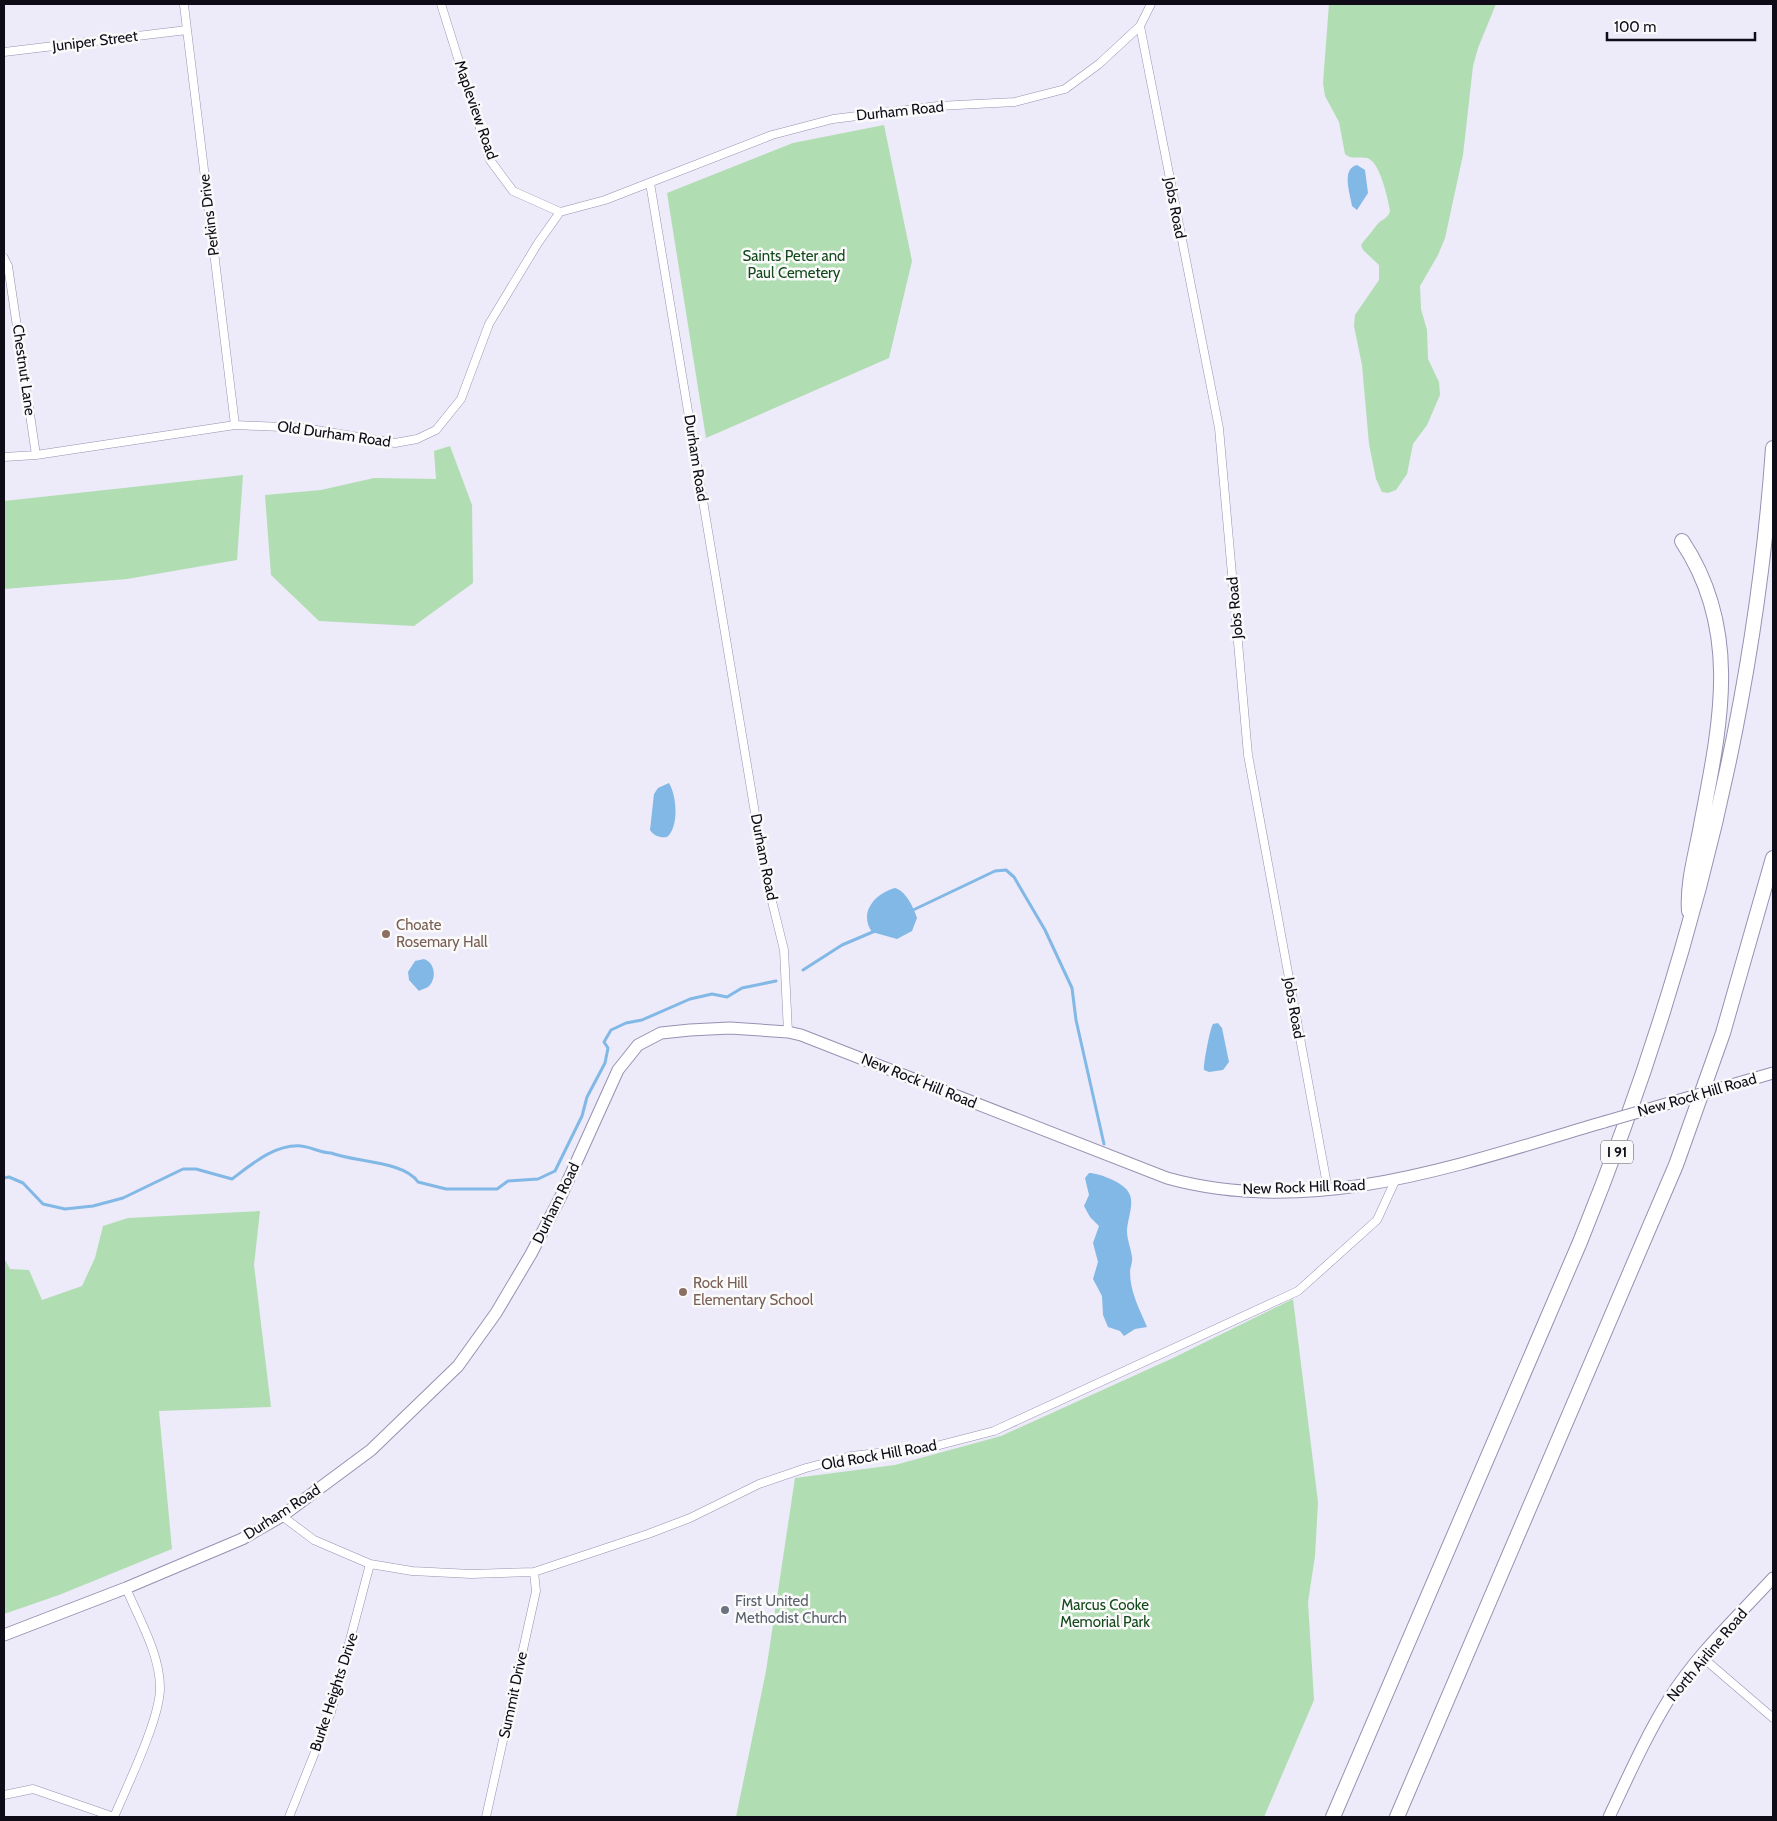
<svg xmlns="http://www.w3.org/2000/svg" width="1777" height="1821" font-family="Cabin,sans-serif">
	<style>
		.green { fill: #b1ddb2 }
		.water { fill: #82b8e6 }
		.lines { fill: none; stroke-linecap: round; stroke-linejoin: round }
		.stream { stroke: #82b8e6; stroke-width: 3 }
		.minor-casing { stroke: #9791b2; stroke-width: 9 }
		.secondary-casing { stroke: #9791b2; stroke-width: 13 }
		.motorway-casing { stroke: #9791b2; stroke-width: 16 }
		.minor { stroke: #fff; stroke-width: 8 }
		.secondary { stroke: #fff; stroke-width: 11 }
		.motorway { stroke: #fff; stroke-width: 14 }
		.secondary-bridge-casing { stroke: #9791b2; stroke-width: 13; stroke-linecap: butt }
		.secondary-bridge { stroke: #fff; stroke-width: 11 }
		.education-dot { fill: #8d6e63; stroke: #fafafa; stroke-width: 2 }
		.worship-dot { fill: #6b7280; stroke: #fafafa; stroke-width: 2 }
		.labels { text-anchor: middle; stroke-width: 5; stroke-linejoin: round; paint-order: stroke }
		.shield { fill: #fafafa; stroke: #56535c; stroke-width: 1 }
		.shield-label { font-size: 14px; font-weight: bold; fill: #0f0c18 }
		.street-label { font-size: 15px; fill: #0f0c18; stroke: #fafafa }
		.park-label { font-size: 15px; fill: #13491b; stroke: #fafafa }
		.education-label { font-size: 15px; fill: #785e54; stroke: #fafafa; text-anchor: start }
		.worship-label { font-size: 15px; fill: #5b616d; stroke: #fafafa; text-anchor: start }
	</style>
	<rect width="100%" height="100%" fill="#edeaf9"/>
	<path class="green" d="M1329 4H1496L1478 48 1473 66 1463 155 1445 238 1438 255 1420 286 1421 309 1427 330 1428 359 1439 382 1440 395 1427 425 1413 444 1407 474 1396 490 1388 493 1382 492 1376 479 1369 444 1362 365 1354 326 1355 315 1379 280V265L1363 250 1361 245C1366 238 1371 233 1376 226 1381 219 1388 219 1390 211 1388 199 1380 161 1367 158 1359 156 1351 160 1345 154L1339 122 1325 96 1323 83Z
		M884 125 912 261 889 358 706 438 667 193 793 143Z
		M450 446 472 505 473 583 414 626 319 621 271 575 265 495 321 490 374 478 436 479 434 451Z
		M243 475 237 560 127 579 4 589V501Z
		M260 1211 254 1265 271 1407 159 1411 172 1549 59 1595 4 1614V1258L10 1269 29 1270 42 1300 82 1286 95 1258 103 1226 128 1218Z
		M1293 1299 1318 1502 1315 1556 1308 1602 1314 1700 1264 1817H736L766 1671 795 1478 895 1465 1001 1436 1173 1358Z"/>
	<path class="water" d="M1357 165 1365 170 1368 193 1357 210 1352 206C1350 193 1341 169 1357 165Z
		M669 783C677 796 679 827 667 837 660 838 654 836 650 830L654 794 658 788Z
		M895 888C906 891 914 908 917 918L912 931 897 939 872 932C858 912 876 893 895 888Z
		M424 959C434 962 437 976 430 985 428 988 422 989 419 991L409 980 408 972 415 961Z
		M1218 1023 1222 1028 1229 1062 1223 1070 1209 1072 1204 1070C1203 1066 1210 1028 1213 1024Z
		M1089 1173C1099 1173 1125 1183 1129 1193 1135 1203 1127 1220 1127 1231 1127 1240 1131 1248 1132 1257 1133 1262 1130 1267 1130 1272 1130 1292 1140 1310 1147 1327L1135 1329 1124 1336 1120 1331 1108 1327 1103 1315 1102 1296 1093 1279 1098 1262 1093 1243 1099 1226 1090 1217 1084 1206 1089 1195 1085 1178Z"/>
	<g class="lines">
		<path class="stream" d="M911 911 995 871 1006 870 1014 877 1045 930 1072 988 1076 1020 1104 1144
			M803 970 842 945 875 931
			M4 1178 9 1177 23 1183 43 1204 65 1209 93 1206 123 1198 183 1169H196L232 1179C252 1164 275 1144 301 1146 312 1147 320 1153 331 1153 354 1162 404 1161 418 1182L446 1189H497L508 1181 538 1179 555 1171 582 1116 587 1097 605 1063 608 1048 604 1042 611 1030 626 1023 642 1020 690 999 712 994 727 997 742 988 776 981"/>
		<g class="minor-casing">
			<path id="minor" d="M441 4 490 160 513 191 560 212
				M184 5 235 425
				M1140 26 1219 428 1248 755 1328 1190
				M4 52 187 30
				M650 183 765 873 784 950 788 1032
				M4 258 8 266 36 455
				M4 457 36 455 235 425 304 428 395 443 417 439 436 430 461 399 489 324 538 243 560 212 605 200 772 135 833 119 938 106 1015 102 1065 89 1099 64 1140 26 1151 4
				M282 1516 314 1540 370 1564 412 1571 471 1574 534 1572 648 1534 690 1518 759 1484 806 1468 851 1456 932 1447 994 1431 1298 1291 1377 1220 1395 1181
				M1702 1657 1773 1718
				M4 1795 33 1789 114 1817
				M114 1817C127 1786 160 1719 160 1688 160 1654 139 1619 126 1588
				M289 1817 331 1712 370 1564
				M486 1817 536 1591 534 1572"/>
		</g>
		<g class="secondary-casing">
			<path id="secondary" d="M1728 1086 1773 1073
				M4 1635 126 1588 242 1539 282 1516 371 1450 458 1366 496 1313 531 1254 561 1196 618 1070 638 1045 661 1033 690 1030 730 1028 788 1032 801 1035 1167 1178C1314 1219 1464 1163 1604 1122
				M1609 1817C1628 1777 1646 1736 1669 1699 1697 1654 1738 1616 1773 1578"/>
		</g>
		<g class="motorway-casing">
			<path id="motorway" d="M1682 541C1742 631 1720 726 1701 825 1696 854 1687 882 1689 911
				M1333 1817 1580 1242C1683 988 1754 722 1773 448
				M1397 1817 1676 1165 1723 1033 1773 858"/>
		</g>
		<use href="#minor" class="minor"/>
		<use href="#secondary" class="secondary"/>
		<use href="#motorway" class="motorway"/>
		<g class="secondary-bridge-casing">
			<path id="secondary-bridge" d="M1604 1122 1728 1086"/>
		</g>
		<use href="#secondary-bridge" class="secondary-bridge"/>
	</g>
	<g class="education-dot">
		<circle cx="386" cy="934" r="5"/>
		<circle cx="683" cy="1292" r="5"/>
	</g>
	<circle class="worship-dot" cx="725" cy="1610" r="5"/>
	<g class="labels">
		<rect class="shield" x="1601" y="1140.5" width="32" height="23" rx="4"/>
		<g class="shield-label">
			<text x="1617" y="1157">I 91</text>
		</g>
		<g class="street-label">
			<text transform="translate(95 41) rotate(-7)" y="5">Juniper Street</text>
			<text transform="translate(476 110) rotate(71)" y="5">Mapleview Road</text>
			<text transform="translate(900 111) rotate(-6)" y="5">Durham Road</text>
			<text transform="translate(1175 208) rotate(79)" y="5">Jobs Road</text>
			<text transform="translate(209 215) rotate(-97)" y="5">Perkins Drive</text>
			<text transform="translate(24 370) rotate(82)" y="5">Chestnut Lane</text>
			<text transform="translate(334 434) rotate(8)" y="5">Old Durham Road</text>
			<text transform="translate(696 458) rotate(81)" y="5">Durham Road</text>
			<text transform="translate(1235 608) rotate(-95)" y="5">Jobs Road</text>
			<text transform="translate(764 857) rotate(79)" y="5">Durham Road</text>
			<text transform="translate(1294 1008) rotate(80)" y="5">Jobs Road</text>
			<text transform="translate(919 1081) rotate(22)" y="5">New Rock Hill Road</text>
			<text transform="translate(1697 1095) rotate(-16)" y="5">New Rock Hill Road</text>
			<text transform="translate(1304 1187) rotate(-2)" y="5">New Rock Hill Road</text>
			<text transform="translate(556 1203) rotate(-64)" y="5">Durham Road</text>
			<text transform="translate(879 1455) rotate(-10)" y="5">Old Rock Hill Road</text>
			<text transform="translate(282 1512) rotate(-33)" y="5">Durham Road</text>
			<text transform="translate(1707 1655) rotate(-50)" y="5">North Airline Road</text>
			<text transform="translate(334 1692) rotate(-72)" y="5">Burke Heights Drive</text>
			<text transform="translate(513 1695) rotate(-78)" y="5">Summit Drive</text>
		</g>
		<g class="park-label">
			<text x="794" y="261">Saints Peter and<tspan x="794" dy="17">Paul Cemetery</tspan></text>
			<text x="1105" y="1610">Marcus Cooke<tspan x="1105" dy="17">Memorial Park</tspan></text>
		</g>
		<g class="education-label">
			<text x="396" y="930">Choate<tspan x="396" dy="17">Rosemary Hall</tspan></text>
			<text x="693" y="1288">Rock Hill<tspan x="693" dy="17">Elementary School</tspan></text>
		</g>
		<g class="worship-label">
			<text x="735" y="1606">First United<tspan x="735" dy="17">Methodist Church</tspan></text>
		</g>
	</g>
	<rect width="1777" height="1821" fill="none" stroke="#0f0c18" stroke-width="10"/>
	<path d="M1607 32v8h148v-8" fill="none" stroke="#0f0c18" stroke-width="2.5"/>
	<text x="1614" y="32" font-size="15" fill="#0f0c18" stroke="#fafafa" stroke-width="4" paint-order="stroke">100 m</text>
</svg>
